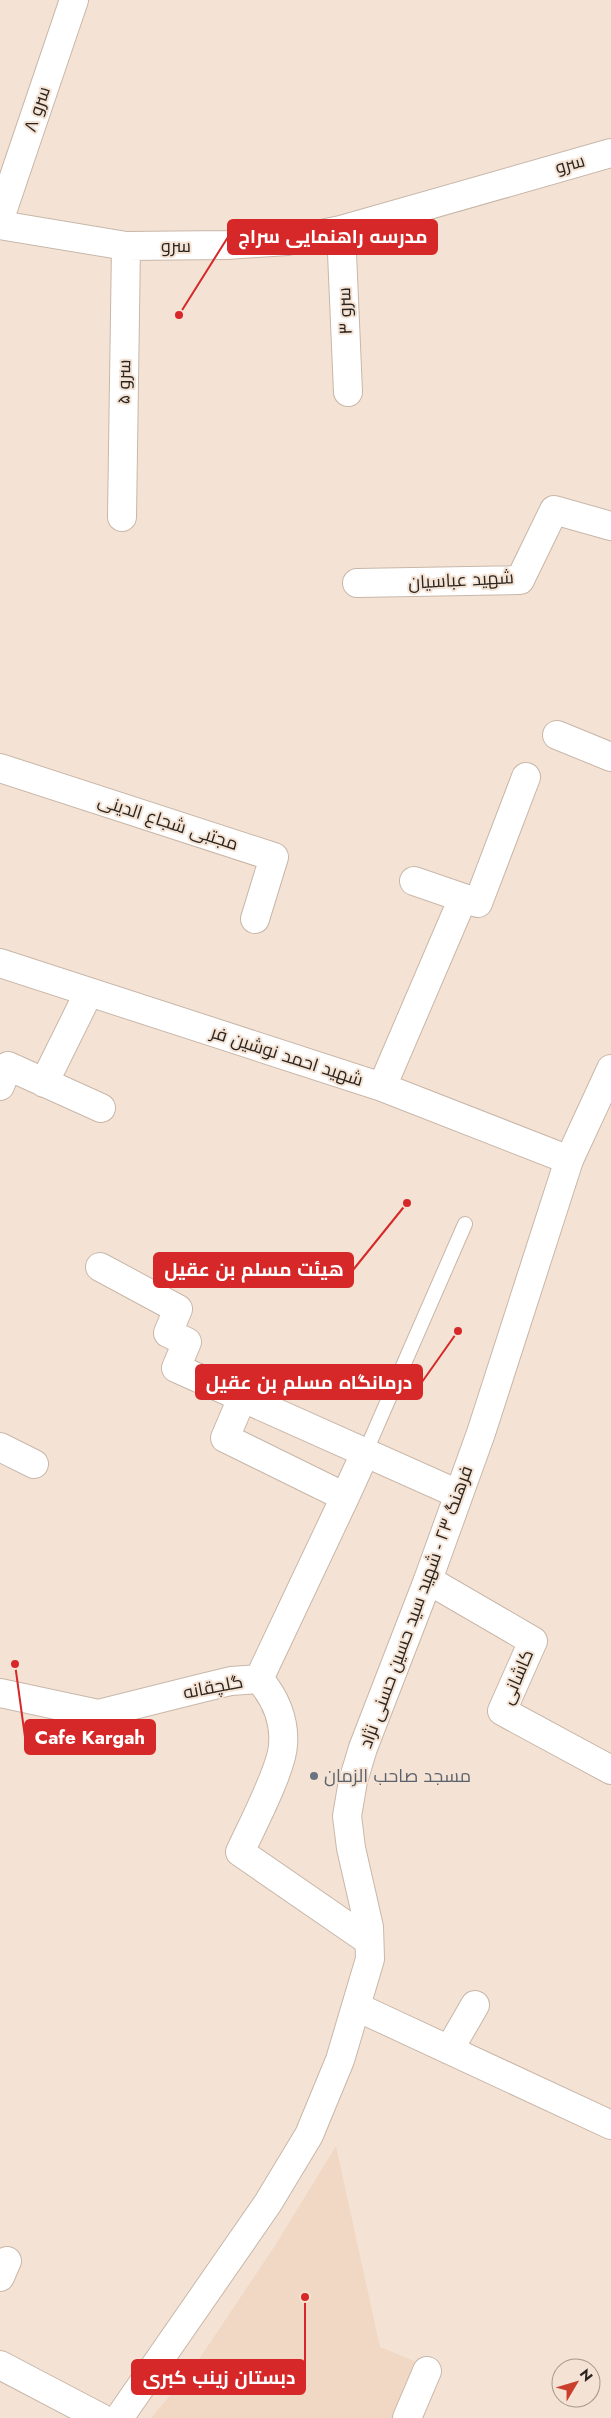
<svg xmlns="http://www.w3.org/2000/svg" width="611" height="2418" font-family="Jost,Cairo,sans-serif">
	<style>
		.built { fill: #f0d8c4 }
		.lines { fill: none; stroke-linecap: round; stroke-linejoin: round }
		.service-casing { stroke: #c8b7a9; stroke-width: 16 }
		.minor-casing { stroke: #c8b7a9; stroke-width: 30 }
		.tertiary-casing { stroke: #c8b7a9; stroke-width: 30 }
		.service { stroke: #fff; stroke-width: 14 }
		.minor { stroke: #fff; stroke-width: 28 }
		.tertiary { stroke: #fff; stroke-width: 28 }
		.worship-dot { fill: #6b7280; stroke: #f4e3d4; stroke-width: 2 }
		.labels { text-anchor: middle; stroke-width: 4; stroke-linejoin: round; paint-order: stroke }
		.street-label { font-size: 18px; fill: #2b251f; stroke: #f4e3d4 }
		.worship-label { font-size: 18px; fill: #5b616d; stroke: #f4e3d4; text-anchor: start }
		.leader { fill: none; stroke: #d62828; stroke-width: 2 }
		.callout-dot { fill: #d62828; stroke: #f4e3d4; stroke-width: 2 }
		.callout { fill: #d62828; stroke: #d62828; stroke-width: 2 }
		.callout-label { font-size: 19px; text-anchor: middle; font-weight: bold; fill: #fff }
	</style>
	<rect width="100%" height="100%" fill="#f4e3d4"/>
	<path class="built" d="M336 2146 380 2347 419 2363 394 2418H151L191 2371 274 2247Z"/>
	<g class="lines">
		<g class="service-casing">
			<path id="service" d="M365 1453 465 1224"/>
		</g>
		<g class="minor-casing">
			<path id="minor" d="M0 218 74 0
				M0 225 126 246 227 245 287 241 341 230 611 153
				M341 230 348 392
				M122 517 126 246
				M357 583 520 580 554 510 611 526
				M557 735 611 757
				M0 768 274 857 255 919
				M414 881 478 903 526 777
				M0 963 382 1087 569 1160
				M44 1083 89 992
				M0 1086 8 1066 101 1108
				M382 1087 463 898
				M100 1267 178 1309 168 1333 187 1342 176 1368 458 1494
				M242 1398 225 1438 345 1497 365 1453
				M0 1447 34 1464
				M428 1580 533 1641 502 1711 611 1770
				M259 1679C275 1697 285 1720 283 1745 282 1769 251 1828 240 1852L369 1941
				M259 1679 345 1497
				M0 1693 98 1714 202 1688 231 1681 259 1679
				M357 2007 611 2125
				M449 2050 475 2005
				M0 2277 7 2261
				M0 2365 101 2418
				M407 2418 427 2371"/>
		</g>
		<g class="tertiary-casing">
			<path id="tertiary" d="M119 2418 268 2203 309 2135 340 2060 370 1959 369 1927 351 1848 347 1816 353 1781 363 1748 428 1580 481 1433 569 1160 611 1069"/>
		</g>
		<use href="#service" class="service"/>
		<use href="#minor" class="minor"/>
		<use href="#tertiary" class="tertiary"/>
	</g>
	<circle class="worship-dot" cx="314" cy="1776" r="5"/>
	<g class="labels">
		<g class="street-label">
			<text transform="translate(37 109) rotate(-71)" y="6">سرو ۸</text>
			<text transform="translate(570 164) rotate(-16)" y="6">سرو</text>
			<text x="176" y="252">سرو</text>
			<text transform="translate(345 311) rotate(-92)" y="6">سرو ۳</text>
			<text transform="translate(124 382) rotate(-89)" y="6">سرو ۵</text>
			<text transform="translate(461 580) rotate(-3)" y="6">شهید عباسیان</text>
			<text transform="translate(168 822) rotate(18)" y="6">مجتبی شجاع الدینی</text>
			<text transform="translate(287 1056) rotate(18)" y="6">شهید احمد نوشین فر</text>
			<text transform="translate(416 1607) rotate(-70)" y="6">فرهنگ ۲۳ - شهید سید حسین حسنی نژاد</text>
			<text transform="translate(517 1677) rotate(-67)" y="6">کاشانی</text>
			<text transform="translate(213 1687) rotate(-11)" y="6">گلچقانه</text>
		</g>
		<g class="worship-label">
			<text x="324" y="1782">مسجد صاحب الزمان</text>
		</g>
	</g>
	<path class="leader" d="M179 315L228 237M407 1203L353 1270M458 1331L422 1382M15 1664L25 1737M305 2297L305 2377"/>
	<g class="callout-dot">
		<circle cx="179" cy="315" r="5"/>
		<circle cx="407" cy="1203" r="5"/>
		<circle cx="458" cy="1331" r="5"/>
		<circle cx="15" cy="1664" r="5"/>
		<circle cx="305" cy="2297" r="5"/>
	</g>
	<g class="callout">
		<rect x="228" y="220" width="209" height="34" rx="5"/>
		<rect x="154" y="1253" width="199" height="34" rx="5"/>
		<rect x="196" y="1365" width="226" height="34" rx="5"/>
		<rect x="25" y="1720" width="130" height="34" rx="5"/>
		<rect x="132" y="2360" width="173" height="34" rx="5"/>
	</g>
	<g class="callout-label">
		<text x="333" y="243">مدرسه راهنمایی سراج</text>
		<text x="254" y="1276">هیئت مسلم بن عقیل</text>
		<text x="309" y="1389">درمانگاه مسلم بن عقیل</text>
		<text x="90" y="1744">Cafe Kargah</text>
		<text x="219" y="2384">دبستان زینب کبری</text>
	</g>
	<g transform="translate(576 2383) rotate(52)"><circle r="24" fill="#f4e3d4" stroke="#a4978c"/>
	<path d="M0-4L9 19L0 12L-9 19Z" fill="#cb3e2e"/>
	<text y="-8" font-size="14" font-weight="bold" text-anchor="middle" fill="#2b251f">N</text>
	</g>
</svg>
